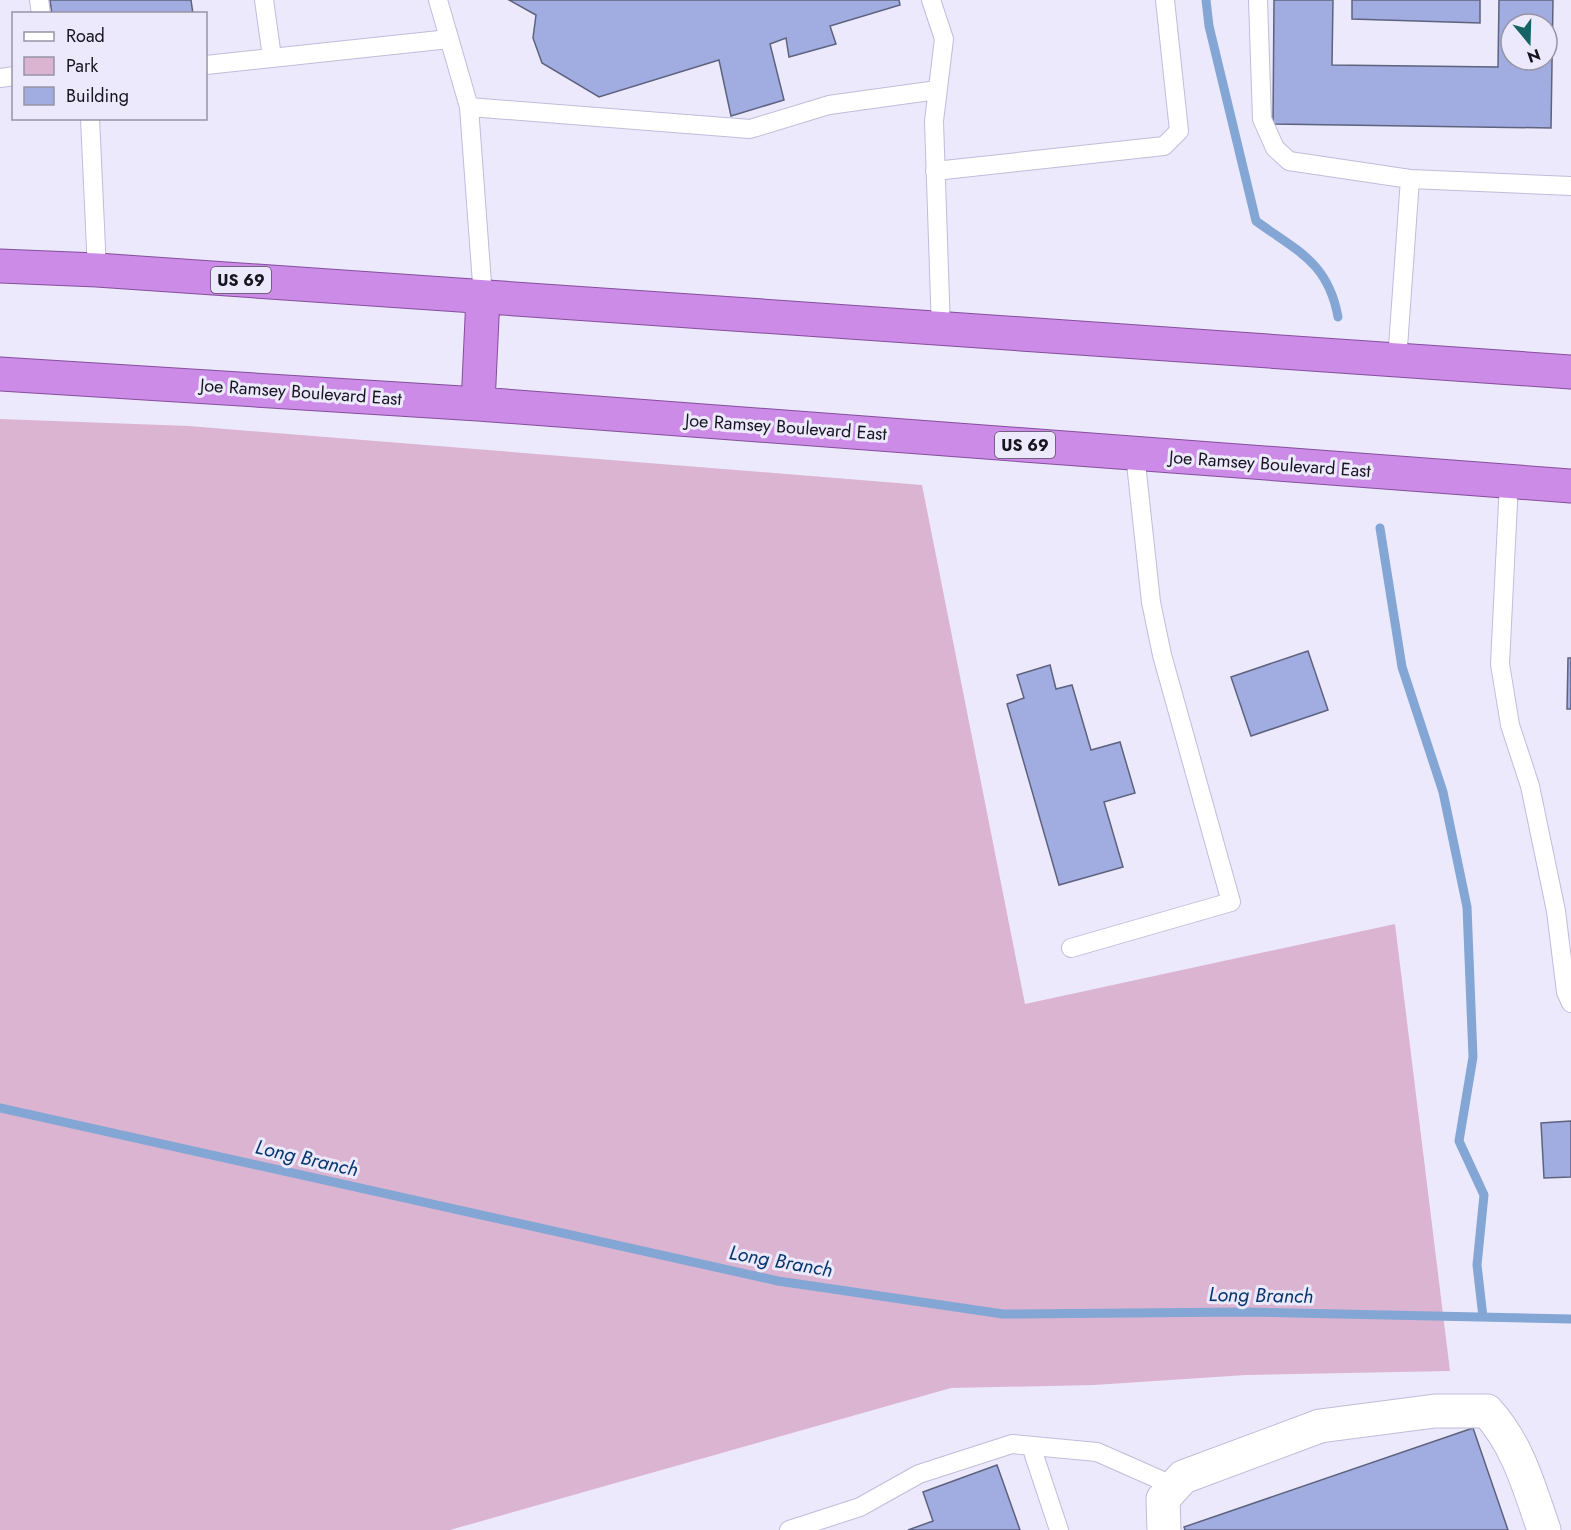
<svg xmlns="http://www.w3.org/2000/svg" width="1571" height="1530" font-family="Jost,sans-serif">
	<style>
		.green { fill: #dbb4d1 }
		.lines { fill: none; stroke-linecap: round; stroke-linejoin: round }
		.stream { stroke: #83a6d4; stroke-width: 9 }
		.building { fill: #a1ace1; stroke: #5d637e; stroke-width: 1.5; fill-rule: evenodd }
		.service-casing { stroke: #c2bbda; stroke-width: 20 }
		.minor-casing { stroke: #c2bbda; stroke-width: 35 }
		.trunk-casing { stroke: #844e9c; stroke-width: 35 }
		.service { stroke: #fff; stroke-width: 18 }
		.minor { stroke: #fff; stroke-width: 33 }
		.trunk { stroke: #cc8be6; stroke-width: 33 }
		.labels { text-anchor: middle; stroke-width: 6; stroke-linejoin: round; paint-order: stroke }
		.shield { fill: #ede9fc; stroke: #575461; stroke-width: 1.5 }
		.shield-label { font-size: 16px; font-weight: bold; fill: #17141f }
		.street-label { font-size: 18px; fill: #17141f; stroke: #ede9fc }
		.water-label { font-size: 20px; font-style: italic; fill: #05366c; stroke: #ede9fc }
	</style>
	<rect width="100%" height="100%" fill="#ede9fc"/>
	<path class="green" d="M0 419 189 426 922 485 1025 1004 1395 924 1450 1371 1246 1375 1094 1385 951 1388 450 1530H0Z"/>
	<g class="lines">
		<path class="stream" d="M1206 0 1209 26 1256 221C1297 251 1328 262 1338 317
			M1380 528 1402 667 1443 792 1467 907 1473 1057 1459 1141 1484 1195 1477 1265 1483 1317
			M0 1108 778 1281 1003 1314 1244 1312 1571 1319"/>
	</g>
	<path class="building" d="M50 0H191L193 14H52Z
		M509 0H899L900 5 830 26 836 44 789 57 786 38 770 44 784 100 731 116 719 60 599 97 542 63 533 38 536 15Z
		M1274 0H1333L1332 65 1498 67 1499 0H1553L1551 128 1273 124ZM1511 24H1547V60H1511Z
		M1352 0H1480V23L1352 19Z
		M1308 651 1328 710 1251 736 1231 677Z
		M1568 658H1571V709H1567Z
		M1050 665 1056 689 1072 685 1091 750 1120 742 1135 793 1104 802 1123 867 1059 885 1007 704 1024 698 1017 675Z
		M1571 1121V1177L1544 1178 1541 1123Z
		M1473 1428 1508 1530H1185L1184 1527Z
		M997 1465 1020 1530H908L933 1521 923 1492Z"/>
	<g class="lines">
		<g class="service-casing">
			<path id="service" d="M39 0 41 14
				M264 0 272 57
				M438 0 469 107 483 297
				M931 0 944 39 934 121 941 330
				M1258 0 1262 119 1275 148 1289 161 1410 179
				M206 65 449 39
				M0 78 14 76
				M469 107 750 129 829 105 937 90
				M90 118 97 270
				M935 171 1164 146 1179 131 1165 0
				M1397 361 1410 179 1571 186
				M1509 482 1500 664 1510 725 1530 786 1556 911 1566 992 1571 1003
				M1071 948 1231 902 1162 655 1151 602 1135 454
				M1031 1446 1059 1530
				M789 1530 860 1507 919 1474 1012 1444 1097 1452 1174 1486"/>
		</g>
		<g class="minor-casing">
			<path id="minor" d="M1164 1530 1163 1499 1183 1477 1320 1426 1435 1411H1487C1518 1445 1529 1487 1544 1530"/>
		</g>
		<g class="trunk-casing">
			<path id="trunk" d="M0 266 97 270 1571 372
				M0 374 478 404 1571 486
				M478 404 483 297"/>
		</g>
		<use href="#service" class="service"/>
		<use href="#minor" class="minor"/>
		<use href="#trunk" class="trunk"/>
	</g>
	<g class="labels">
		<g class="shield">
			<rect x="211" y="267" width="60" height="26" rx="4.5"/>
			<rect x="995" y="432" width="60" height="26" rx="4.5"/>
		</g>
		<g class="shield-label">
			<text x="241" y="286">US 69</text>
			<text x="1025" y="451">US 69</text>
		</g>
		<g class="street-label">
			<text transform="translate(301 392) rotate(4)" y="6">Joe Ramsey Boulevard East</text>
			<text transform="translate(786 427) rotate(4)" y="6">Joe Ramsey Boulevard East</text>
			<text transform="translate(1270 464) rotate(4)" y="6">Joe Ramsey Boulevard East</text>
		</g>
		<g class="water-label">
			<text transform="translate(307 1158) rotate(13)" y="7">Long Branch</text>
			<text transform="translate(781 1261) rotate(10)" y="7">Long Branch</text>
			<text transform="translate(1261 1295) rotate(1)" y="7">Long Branch</text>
		</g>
	</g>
	<rect x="12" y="12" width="195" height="108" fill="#ede9fc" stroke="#9794a4" stroke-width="1.5"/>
	<rect x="24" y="32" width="30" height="9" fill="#ffffff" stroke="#9794a4" stroke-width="1.5"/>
	<text x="66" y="42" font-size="18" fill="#17141f">Road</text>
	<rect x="24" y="57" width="30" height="18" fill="#dbb4d1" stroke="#9794a4" stroke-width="1.5"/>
	<text x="66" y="72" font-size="18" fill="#17141f">Park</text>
	<rect x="24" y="87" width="30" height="18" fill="#a1ace1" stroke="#9794a4" stroke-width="1.5"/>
	<text x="66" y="102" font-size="18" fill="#17141f">Building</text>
	<g transform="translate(1529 42) rotate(161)"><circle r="28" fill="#ede9fc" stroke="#9794a4" stroke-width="1.5"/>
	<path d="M0-4.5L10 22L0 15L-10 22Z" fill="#156464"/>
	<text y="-9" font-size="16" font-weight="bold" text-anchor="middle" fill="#17141f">N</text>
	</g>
</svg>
